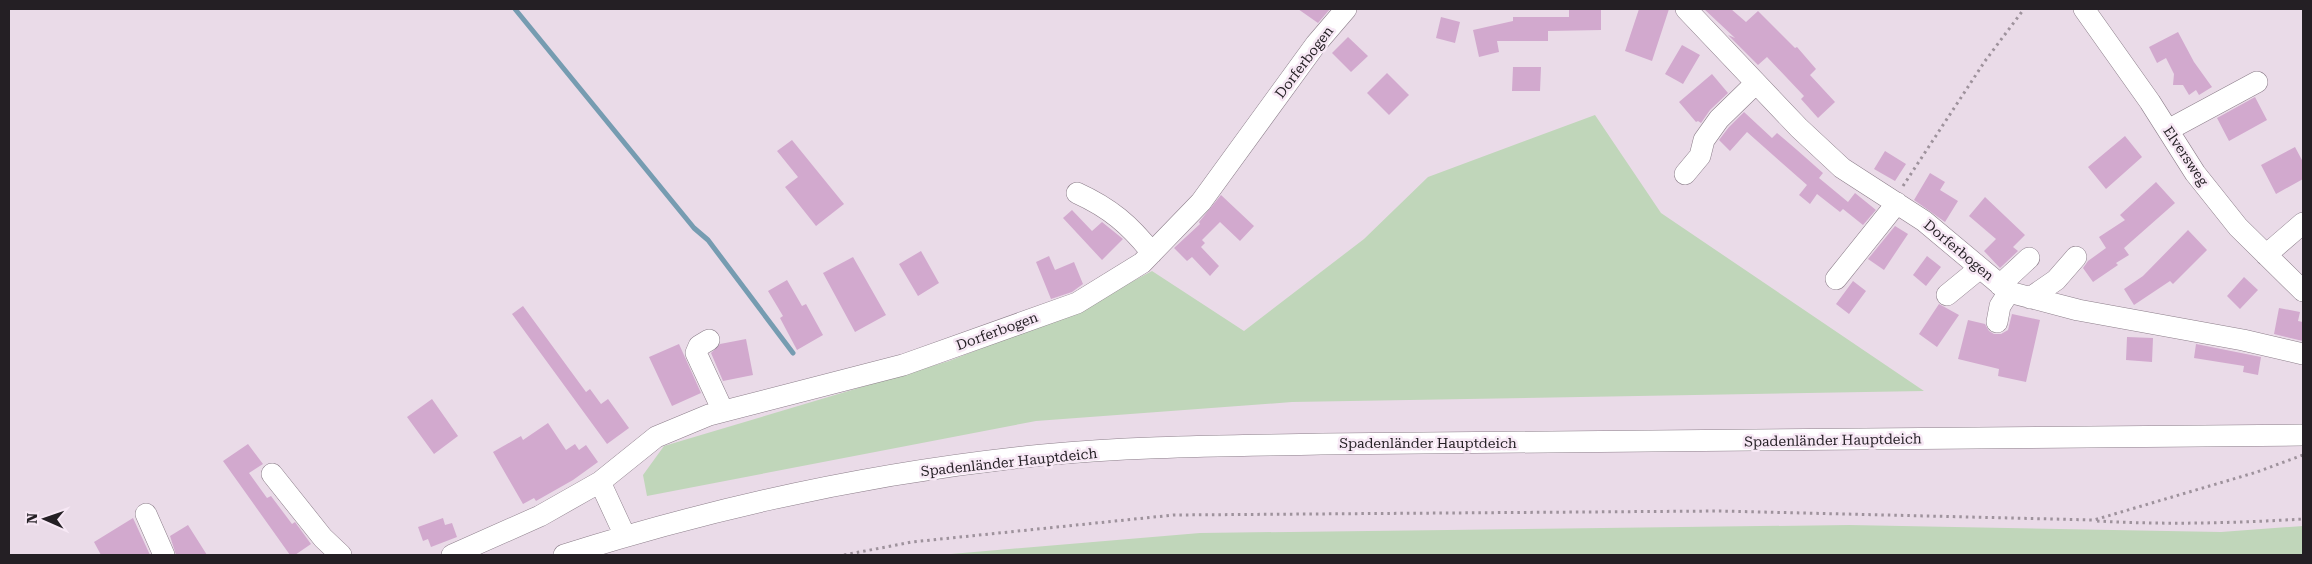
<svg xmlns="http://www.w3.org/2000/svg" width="2312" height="564" font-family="'Roboto Serif',serif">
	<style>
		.green { fill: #c0d6ba }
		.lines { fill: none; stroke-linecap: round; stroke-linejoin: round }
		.stream { stroke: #769cb1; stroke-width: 5 }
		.building { fill: #d2a9ce }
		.minor-casing { stroke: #8c7e8a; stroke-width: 22 }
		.path { stroke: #9e929c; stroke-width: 3; stroke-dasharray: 2.5 4; stroke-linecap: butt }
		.minor { stroke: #fff; stroke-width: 21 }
		.labels { text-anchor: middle; stroke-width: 5; stroke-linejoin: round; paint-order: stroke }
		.street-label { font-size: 14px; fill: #241f24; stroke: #f7e8f5 }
	</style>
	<rect width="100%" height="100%" fill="#eadbe8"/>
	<path class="green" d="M1595 115 1661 213 1924 391 1292 402 1036 421 647 496 643 475 664 446 949 361 1079 310 1152 271 1244 331 1364 239 1428 177Z
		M1849 525 2221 532 2303 526V555H939L1200 533Z"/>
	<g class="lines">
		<path class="stream" d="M515 9 694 228 708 240 793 353"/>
	</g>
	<path class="building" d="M1298 9H1330L1318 23Z
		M1569 9H1601V30L1548 31V41H1497L1499 52 1479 57 1473 30 1513 21V17H1569Z
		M1639 9H1669L1652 61 1625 51Z
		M1704 9H1731L1746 22 1758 11 1795 48 1797 47 1816 69 1810 75 1835 102 1818 118 1801 99 1804 96 1767 57 1758 65 1728 35 1735 38Z
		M1441 17 1460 22 1455 43 1436 38Z
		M2178 32 2194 62 2212 87 2199 95 2196 90 2189 95 2183 85H2173L2174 74 2166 58 2157 63 2149 47Z
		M1348 37 1368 56 1351 72 1332 53Z
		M1682 45 1700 55 1683 84 1665 74Z
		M1513 67H1541L1540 91H1512Z
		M1387 73 1409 95 1389 115 1367 93Z
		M1712 74 1728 93 1710 110 1701 123 1698 121 1696 122 1679 102Z
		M2255 97 2267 120 2229 141 2217 118Z
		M1744 112 1772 138 1777 133 1797 150 1823 173 1819 178 1848 202 1855 193 1876 210 1863 225 1843 209 1840 212 1817 194 1810 204 1799 195 1807 185 1747 132 1730 151 1719 140 1729 127Z
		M2125 136 2142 157 2106 189 2088 167Z
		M792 140 844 204 816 226 785 187 798 177 777 151Z
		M2295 147 2303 162V179L2276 194 2261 165Z
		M1885 151 1906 164 1895 181 1874 169Z
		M1930 173 1945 182 1940 190 1958 201 1945 222 1914 200Z
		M2156 182 2175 203 2124 248 2129 255 2116 263 2118 265 2093 282 2083 268 2088 261 2106 248 2099 237 2125 220 2120 215Z
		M1221 195 1254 226 1240 241 1220 222 1202 240 1205 243 1201 247 1219 266 1210 276 1192 257 1187 261 1174 248 1200 224 1199 222Z
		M1985 197 2025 235 2013 247 2018 251 2000 268 1984 251 1996 239 1969 216Z
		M1072 210 1092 231 1102 222 1123 239 1102 260 1063 218Z
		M1895 226 1908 234 1884 270 1868 259Z
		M2188 230 2207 250 2173 284 2170 281 2134 305 2124 289 2143 276Z
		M921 251 939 283 918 296 899 264Z
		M1049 256 1055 270 1074 262 1083 284 1072 292 1051 299 1036 262Z
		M1927 256 1941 267 1926 286 1913 275Z
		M853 257 886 315 855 332 823 273Z
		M2244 277 2258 290 2240 309 2227 296Z
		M787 280 802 306 806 304 823 335 797 350 780 318 783 316 768 291Z
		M1853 281 1866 291 1849 314 1836 304Z
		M1939 304 1959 315 1937 347 1919 334Z
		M523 306 586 392 590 389 601 404 608 399 629 428 607 444 512 314Z
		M2279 308 2300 312 2298 321 2303 322V341L2274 334Z
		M2012 314 2040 320 2026 382 1998 376 1999 369 1958 359 1968 320 1985 324 1989 331 1994 334H2001L2008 330Z
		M2127 337 2153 338 2152 362 2126 360Z
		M746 339 753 375 723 381 711 353 720 344Z
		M679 344 701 393 672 406 649 357Z
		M2196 344 2261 357 2258 375 2243 372 2244 366 2194 358Z
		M432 399 458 436 434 454 407 417Z
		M548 423 566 450 575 444 579 450 586 445 598 462 573 480 536 501 534 498 523 504 493 452 521 436 523 440Z
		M248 444 263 464 249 473 267 498 271 496 292 524 295 522 311 544 295 555H290L223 461Z
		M133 518 150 555H101L94 542Z
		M443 518 445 525 452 523 457 537 431 547 428 539 423 541 418 527Z
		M188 525 207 555H176L170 536Z"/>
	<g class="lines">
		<g class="minor-casing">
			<path id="minor" d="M1686 9 1799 128 1842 168 1924 221 2009 292 2078 310 2243 340 2303 354
				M2084 9 2150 102 2195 173 2238 227 2303 291
				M2168 130 2257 82
				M1685 174 1700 156 1704 140 1719 119 1756 83
				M1077 193C1110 208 1130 225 1152 253
				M2266 255 2303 223
				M1836 279 1897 203
				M2000 285 2029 258
				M1947 295 1980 268
				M2030 298 2056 280 2076 257
				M1997 322 2000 306 2009 292
				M709 340 699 346 696 353 723 411
				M272 474 323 538 341 555
				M146 514 164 555
				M625 536 600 482 656 437 709 415 903 365 1077 303 1142 263 1201 202 1316 44 1346 9
				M452 555 540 516 600 482
				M564 555C719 506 881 471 1043 455 1135 446 1228 446 1321 444L2303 435"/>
		</g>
		<path class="path" d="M1903 186 1985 61 2024 9
			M2097 521C2166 525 2235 523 2303 519
			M844 555 912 542 1174 515 1719 511 2094 520 2257 472 2303 455"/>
		<use href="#minor" class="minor"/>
	</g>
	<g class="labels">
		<g class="street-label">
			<text transform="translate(1304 62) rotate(-53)" y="5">Dorferbogen</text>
			<text transform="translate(2186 156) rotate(56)" y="5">Elversweg</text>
			<text transform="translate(1959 250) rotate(40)" y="5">Dorferbogen</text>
			<text transform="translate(997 331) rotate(-20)" y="5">Dorferbogen</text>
			<text transform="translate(1833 440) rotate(-1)" y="5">Spadenländer Hauptdeich</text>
			<text x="1428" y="448">Spadenländer Hauptdeich</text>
			<text transform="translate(1009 462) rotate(-6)" y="5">Spadenländer Hauptdeich</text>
		</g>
	</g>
	<rect width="2312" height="564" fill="none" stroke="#241f24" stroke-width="20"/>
	<g transform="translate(45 519) rotate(272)" stroke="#f7e8f5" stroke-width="4" paint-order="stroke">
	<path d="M0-4L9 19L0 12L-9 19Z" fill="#241f24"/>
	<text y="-8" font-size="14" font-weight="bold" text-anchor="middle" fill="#241f24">N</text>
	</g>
</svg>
